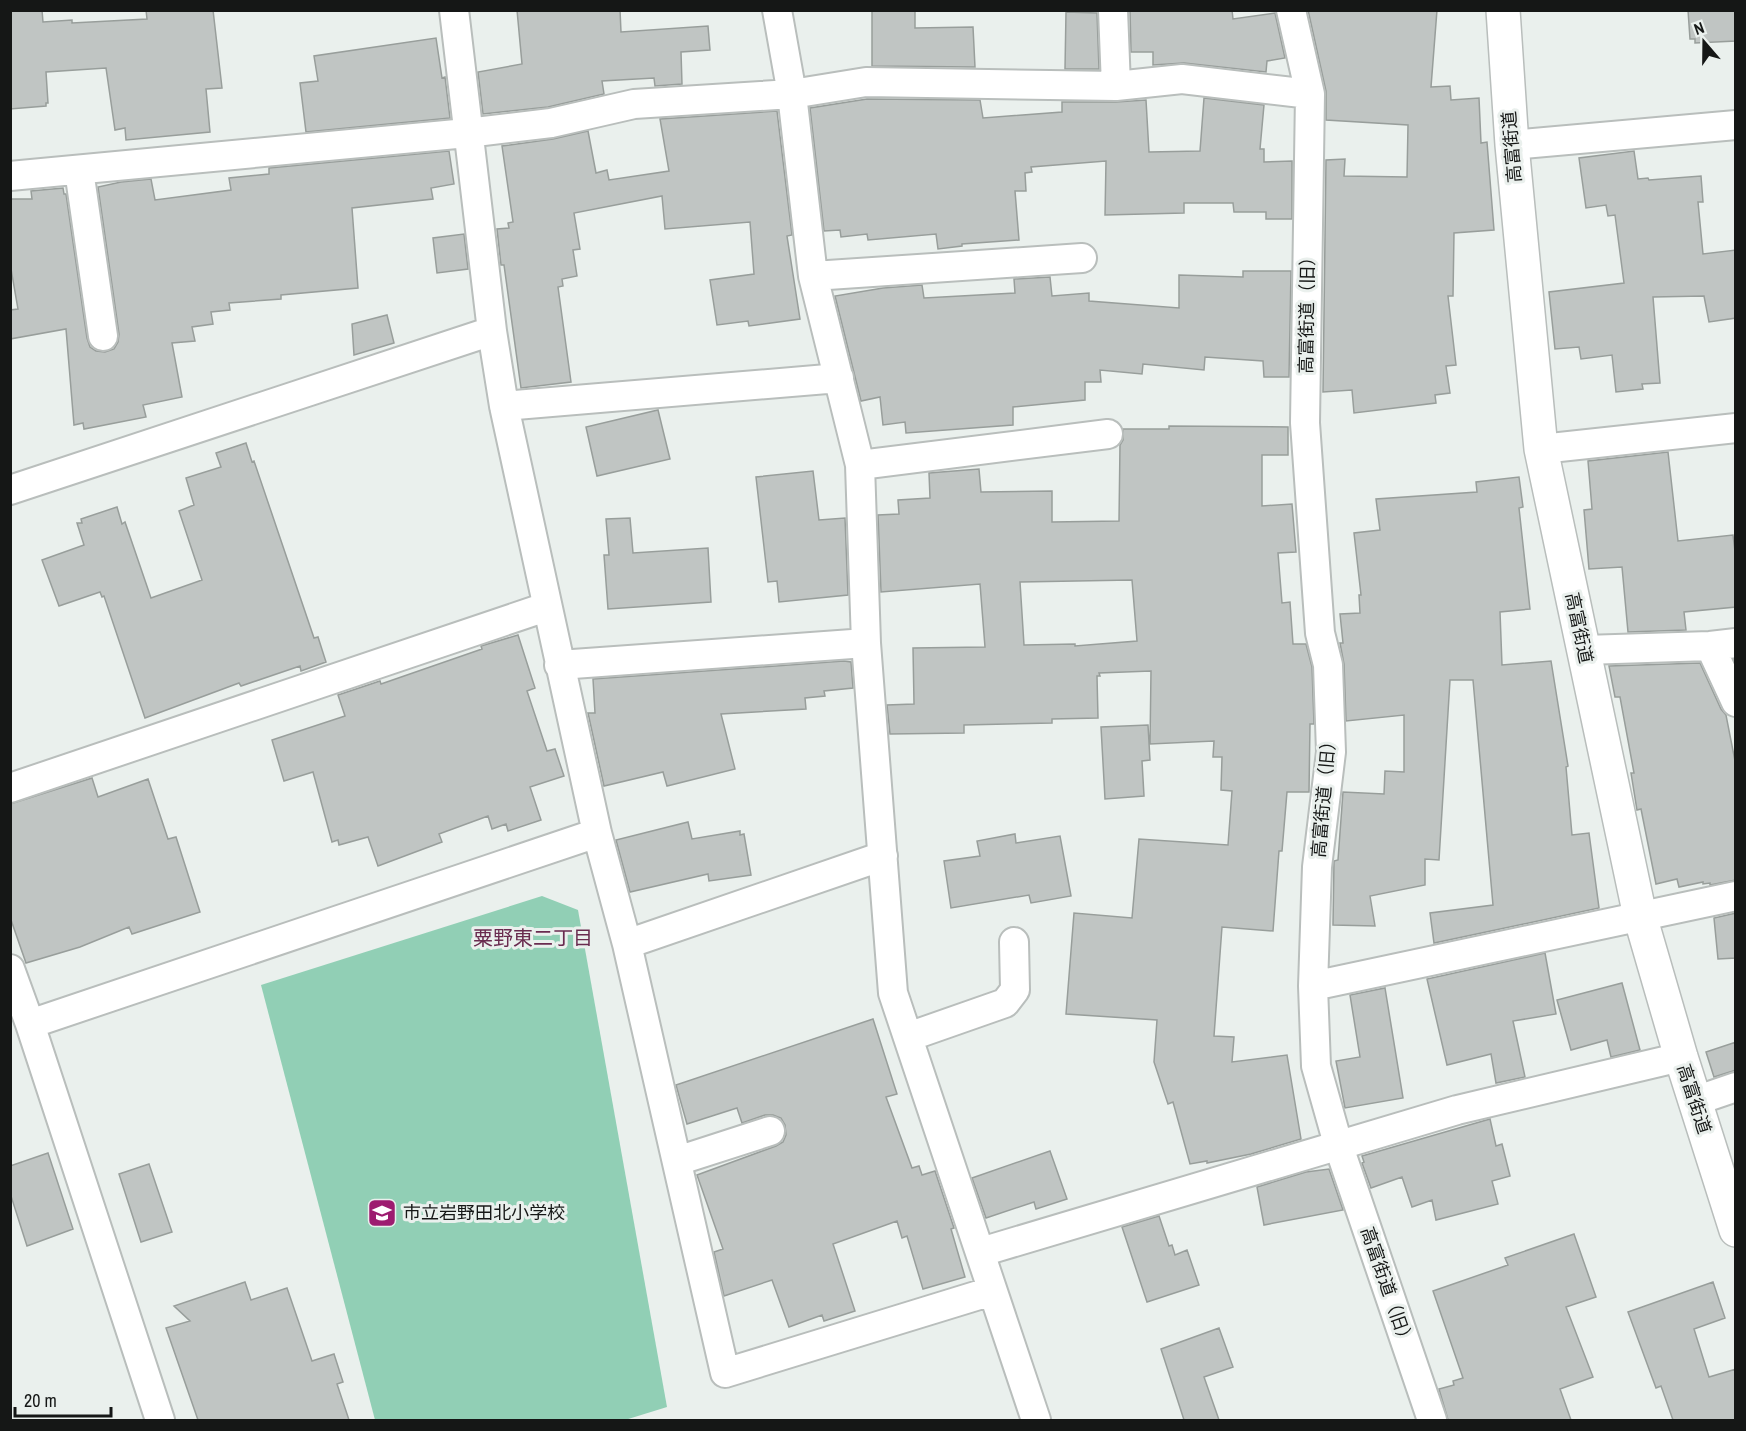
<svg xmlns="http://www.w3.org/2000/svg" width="1746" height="1431" font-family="'Archivo Narrow','Noto Sans JP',sans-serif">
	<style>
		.green { fill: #91cfb5 }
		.building { fill: #c0c5c3; stroke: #989e9b; stroke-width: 1.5; fill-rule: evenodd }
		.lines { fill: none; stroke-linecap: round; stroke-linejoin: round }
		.minor-casing { stroke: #b9bebc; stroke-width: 32 }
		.tertiary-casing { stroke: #b9bebc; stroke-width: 36 }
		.minor { stroke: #fff; stroke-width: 28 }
		.tertiary { stroke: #fff; stroke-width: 33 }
		.labels { text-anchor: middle; stroke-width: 6; stroke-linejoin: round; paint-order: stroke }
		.street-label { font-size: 18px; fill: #151716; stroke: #eaf0ed }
		.poi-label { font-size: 18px; fill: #151716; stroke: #eaf0ed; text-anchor: start }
		.neighbourhood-label { font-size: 20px; fill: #692b4f; stroke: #eaf0ed }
	</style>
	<rect width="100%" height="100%" fill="#eaf0ed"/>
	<path class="green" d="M542 896 578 910 667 1407 625 1420H375L261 985Z"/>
	<path class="building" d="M10 10H42L43 22 72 20V23L147 19 146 10H213L222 88 206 89 210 132 126 140 125 128 115 130 106 68 46 72 48 103H46V106L10 109Z
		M517 10H620L621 32 708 26 710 50 681 52 682 84 655 86 654 78 602 81 604 94 548 107 483 114 478 72 522 64Z
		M872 10H915V28L973 27 975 67 872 66Z
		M1130 10H1232L1233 19 1275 13 1285 58 1267 61 1266 72 1184 63 1153 65V52H1131Z
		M1308 10H1437L1431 87 1450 86 1451 100 1479 98 1481 143 1487 142 1494 230 1454 233 1453 296H1448L1456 365 1446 366 1450 393 1435 395 1436 403 1354 413 1352 390 1323 392 1326 160 1345 159 1344 176 1407 177 1408 125 1326 120V91Z
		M1688 10H1735L1736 41 1695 43V39H1690Z
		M1066 12 1097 13 1099 69H1065Z
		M436 38 442 78 445 77 450 118 306 132 300 83 318 81 314 56Z
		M1204 98 1264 105 1260 149H1264V162L1292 161V219H1266V212H1234L1233 203H1184V213L1105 215 1106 161 1031 167 1032 172 1025 173 1026 191H1015L1019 240 962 244V246L938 249 936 234 868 240 867 234 841 237 840 230 824 231 810 108 867 99 980 100 983 118 1062 112V102H1116L1146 100 1149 152 1200 151Z
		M777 111 792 235 787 236 800 319 749 326 748 321 717 325 710 280 754 274 750 222 665 229 662 196 574 213 580 249 573 250 577 276 562 279 563 286 558 287 571 382 521 388 504 265H501L497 229 509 228 508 223 513 222 502 146 553 139 588 131 596 173 607 170 609 180 669 171 660 119Z
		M449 151 454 184 431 188 433 199 352 208 358 288 281 295V299L229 303 230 310 211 312 213 324 192 327 195 341 172 343 182 397 143 405 146 417 84 429 83 423 74 425 66 329 10 339V310L18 309 11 269 10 199H32L31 191 63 188 64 194H66L87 338 90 347 96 351 105 352 114 349 118 342 119 334 98 187 121 182 151 179 155 200 231 190 229 178 269 174V168Z
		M1634 151 1638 179 1648 178 1649 180 1701 176 1703 202H1698L1703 254 1736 250V318L1709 322 1704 296 1653 297 1660 383 1642 384 1643 389 1616 392 1612 355 1581 359 1579 347 1555 349 1549 292 1624 283 1615 215 1608 216 1606 205 1586 208 1579 158Z
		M464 234 468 269 437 273 433 238Z
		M1243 271H1291L1289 377H1264L1263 361 1205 357 1204 370 1143 364 1142 374 1100 370 1101 382H1085V400L1013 407V425L906 433 905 422 883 425 880 397 861 401 835 296 883 288 922 285 924 298 1015 293 1014 279 1050 277 1052 296 1089 293V301L1179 308V275L1243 277Z
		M387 315 394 343 354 355 352 324Z
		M658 410 670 459 597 476 586 427Z
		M1169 426 1288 427V455H1262V506L1292 504 1296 552 1278 553 1282 603 1290 602 1293 644H1306L1312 667 1314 724H1310L1309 792H1287L1282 851H1279L1273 931 1222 927 1214 1036 1234 1037 1232 1062 1287 1055 1301 1139 1251 1154 1207 1163V1161L1190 1164 1173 1102 1168 1104 1154 1062 1157 1020 1066 1014 1074 913 1132 918 1139 839 1228 845 1232 791 1221 790 1222 757H1213L1214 741 1150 744 1151 671 1099 673 1100 676H1097L1098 718 1052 719V723L964 725V733L890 734 887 705 914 704 913 648 985 647 980 584 881 592 878 515 899 514 898 500 930 498 929 473 979 469 981 492 1052 491V522L1119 521 1120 445 1123 440V429H1169ZM1132 580 1137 641 1075 646V644L1024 645 1020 582Z
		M246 443 252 462 254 461 314 638 318 637 326 662 301 671 300 666 241 686 239 683 145 718 104 596 102 597 100 592 59 606 42 560 84 545 77 523H82L81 519 117 507 122 524 125 522 151 598 202 580 179 511 194 505 186 478 221 467 216 453Z
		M1668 452 1678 541 1733 535 1736 560V607L1684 612 1686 630 1628 632 1622 567 1589 569 1584 510 1592 509 1588 461Z
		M813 471 819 520 845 518 848 595 779 602 777 581 768 582 756 477Z
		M1519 477 1523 507 1519 508 1530 609 1500 612 1502 665 1551 661 1568 766 1566 767 1572 835 1589 833 1599 908 1434 943 1430 913 1493 905 1473 680H1450L1439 860 1425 859V885L1370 896 1375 926 1333 925 1334 861 1338 860 1343 792 1384 794 1385 771 1404 772V715L1346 721 1344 664 1340 643H1343L1340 614 1360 613 1359 595H1361L1354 533 1380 530 1376 499 1477 492 1476 482Z
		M630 518 633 553 708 548 711 602 608 609 604 555H609L606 519Z
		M518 635 535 688 527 691 547 751 555 749 564 776 530 787 541 820 508 831 506 824 492 829 488 816 439 834 442 842 378 866 368 837 339 845 338 840 332 842 313 772 284 781 272 740 345 716 338 695 380 681 381 684 482 649 481 646Z
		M844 661 851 662 853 688 824 691 825 696 805 698 806 709 721 714 735 769 667 786 663 772 604 786 588 713H595L593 679Z
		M1700 663 1721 709 1726 715 1736 766V880L1710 885V883L1703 884V882L1679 887 1677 879 1656 884 1641 809 1637 810 1631 773H1634L1620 697H1615L1609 666Z
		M1148 725 1150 760 1142 761 1144 796 1105 799 1101 727Z
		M92 778 98 797 148 779 168 839 176 837 200 912 132 934 129 927 80 947 26 963 10 917V804Z
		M688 822 692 839 740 831V835L744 834 751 875 709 881 708 874 630 892 616 840Z
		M1015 834 1016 843 1060 836 1071 896 1031 903 1029 895 951 908 944 861 980 856 977 841Z
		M1736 913V958L1718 959 1714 918Z
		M1545 953 1556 1014 1513 1021 1525 1077 1496 1083 1491 1054 1447 1065 1427 979Z
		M1622 983 1640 1050 1611 1057 1607 1040 1571 1050 1557 1000Z
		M1385 988 1403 1098 1345 1108 1336 1061 1360 1057 1350 995Z
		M873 1019 897 1094 886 1097 912 1168 919 1166 922 1175 935 1171 954 1228 951 1229 965 1277 923 1289 907 1236 902 1238 897 1221 833 1244 855 1311 824 1321 822 1315 789 1327 772 1280 724 1296 714 1252 723 1249 697 1175 776 1146 783 1142 786 1135 785 1125 781 1118 773 1115H765L742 1123 737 1108 687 1124 676 1085Z
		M1736 1042V1070L1714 1077 1706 1052Z
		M1490 1119 1496 1146 1502 1144 1510 1176 1492 1181 1498 1204 1436 1220 1432 1200 1412 1207 1402 1177 1371 1188 1362 1163 1364 1162 1362 1156Z
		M1050 1151 1067 1199 1036 1209 1034 1202 986 1218 972 1178Z
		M48 1153 73 1229 27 1246 10 1193V1166Z
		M149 1164 172 1232 141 1242 119 1174Z
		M1329 1169 1343 1210 1264 1225 1257 1187 1306 1172Z
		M1159 1216 1169 1246 1172 1245 1175 1255 1187 1250 1199 1285 1147 1302 1122 1227Z
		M1574 1234 1596 1297 1566 1307 1593 1377 1560 1389 1571 1420H1448L1439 1389 1454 1385 1453 1381 1463 1378 1433 1291 1508 1265 1505 1258Z
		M245 1282 251 1300 287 1288 312 1361 334 1354 343 1382 337 1384 349 1420H198L166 1328 190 1321 174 1306Z
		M1713 1282 1725 1318 1694 1329 1709 1377 1736 1369V1420H1673L1661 1386 1656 1388 1628 1312Z
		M1219 1328 1233 1367 1204 1377 1219 1420H1184L1161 1349Z"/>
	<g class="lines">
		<g class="minor-casing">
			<path id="minor" d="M454 10 492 331 504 406 597 833 627 944 725 1373 992 1291
				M777 10 792 94 813 276 860 465 866 643 893 993 1036 1420
				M1113 10 1116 86
				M1291 10 1310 94 1305 423 1320 633 1328 665 1331 752 1317 867 1313 986 1316 1066 1338 1144 1432 1420
				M1512 145 1736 125
				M79 170 103 336
				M10 176 467 133 551 123 634 104 792 94 866 82 1116 86 1182 79 1310 94
				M813 276 1082 258
				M504 406 839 378
				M1541 449 1736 428
				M860 465 1108 434
				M10 490 492 331
				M1710 646 1736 702
				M1584 650 1710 646 1736 643
				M559 665 866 643
				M10 788 546 607
				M627 944 883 856
				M10 969 30 1024 160 1420
				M1313 986 1736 896
				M30 1024 597 833
				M908 1037 1005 1003 1015 990 1014 942
				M1695 1101 1736 1087
				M677 1161 770 1131
				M981 1252 1457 1110 1681 1057"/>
		</g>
		<g class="tertiary-casing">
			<path id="tertiary" d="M1503 10 1512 145 1541 449 1640 916 1681 1057 1736 1230"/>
		</g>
		<use href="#minor" class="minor"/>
		<use href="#tertiary" class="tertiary"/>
	</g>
	<defs>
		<g id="school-square" transform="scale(1.5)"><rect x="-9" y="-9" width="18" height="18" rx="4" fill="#9d1c70" stroke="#eaf0ed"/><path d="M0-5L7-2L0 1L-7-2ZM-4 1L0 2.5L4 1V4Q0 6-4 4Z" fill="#fff"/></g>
	</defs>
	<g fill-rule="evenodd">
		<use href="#school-square" x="382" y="1213"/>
	</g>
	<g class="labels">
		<g class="street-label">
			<text transform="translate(1512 147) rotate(-95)" y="6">高富街道</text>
			<text transform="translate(1307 311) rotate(-89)" y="6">高富街道（旧）</text>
			<text transform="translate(1579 628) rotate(78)" y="6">高富街道</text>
			<text transform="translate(1324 795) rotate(-85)" y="6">高富街道（旧）</text>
			<text transform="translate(1694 1099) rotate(72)" y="6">高富街道</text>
			<text transform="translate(1387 1287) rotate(71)" y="6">高富街道（旧）</text>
		</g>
		<g class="poi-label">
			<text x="403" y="1219">市立岩野田北小学校</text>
		</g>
		<g class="neighbourhood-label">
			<text x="533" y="945">粟野東二丁目</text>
		</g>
	</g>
	<rect width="1746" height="1431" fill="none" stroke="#151716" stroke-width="24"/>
	<g transform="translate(1704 42) rotate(340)" stroke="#eaf0ed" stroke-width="4.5" paint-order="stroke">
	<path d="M0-4.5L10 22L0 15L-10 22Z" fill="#151716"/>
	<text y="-9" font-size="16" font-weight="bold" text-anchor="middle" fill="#151716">N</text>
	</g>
	<path d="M15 1407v9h96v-9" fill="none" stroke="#151716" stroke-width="3"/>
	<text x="24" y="1407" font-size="18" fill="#151716" stroke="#eaf0ed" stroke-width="4.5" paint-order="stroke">20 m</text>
</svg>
